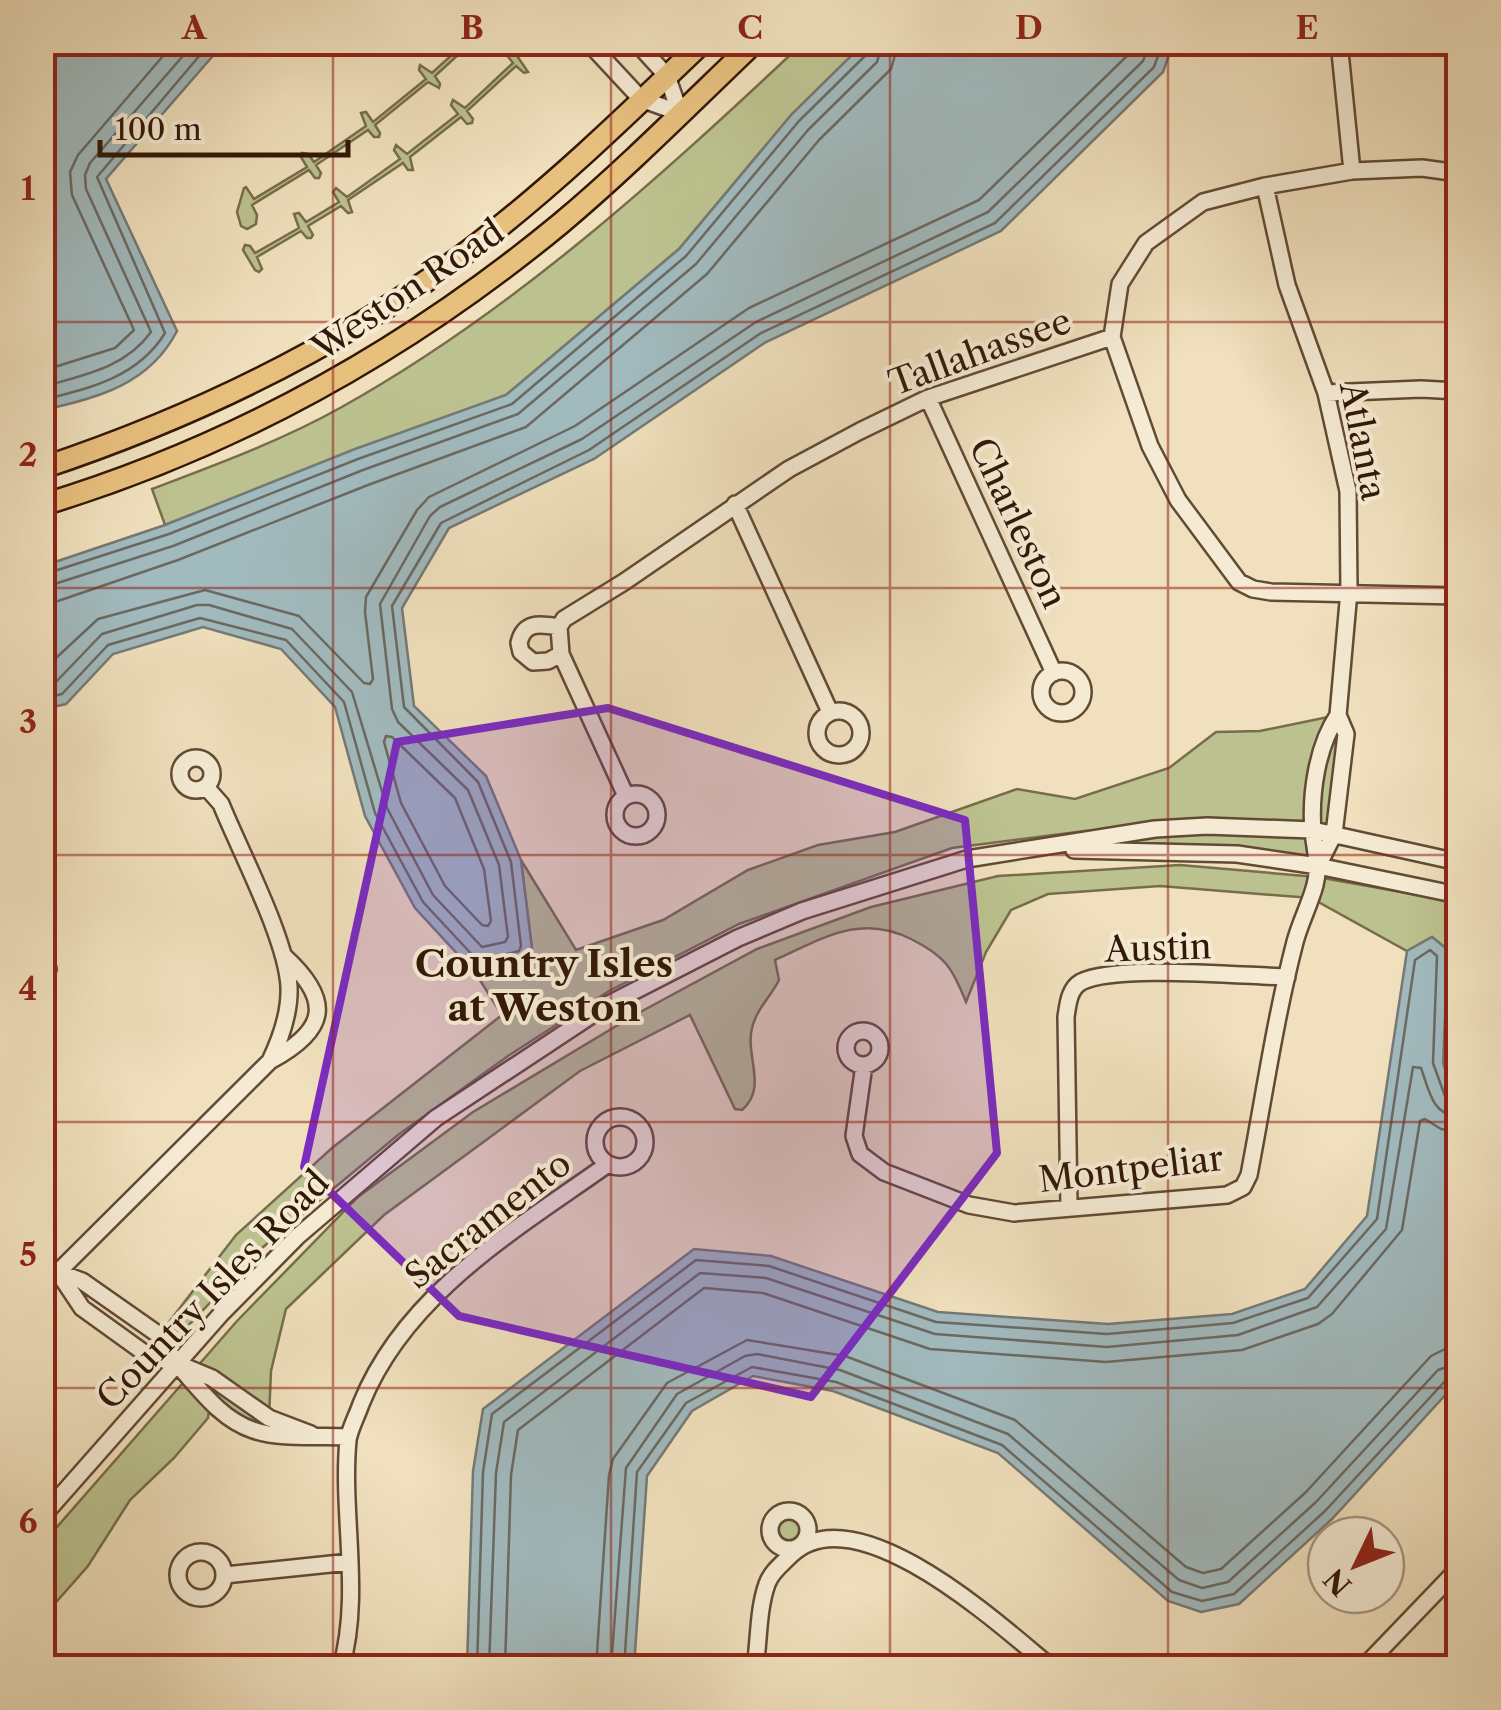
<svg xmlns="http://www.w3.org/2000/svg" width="1501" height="1710" font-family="'Libre Caslon Text',serif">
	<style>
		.green { fill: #bcc28f; stroke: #776d4b; stroke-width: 2.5 }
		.water { fill: #a1babe; stroke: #757975; stroke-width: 2.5 }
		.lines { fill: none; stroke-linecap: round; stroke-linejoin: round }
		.shore { stroke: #6a6962; stroke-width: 2.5 }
		.minor-casing { stroke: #624a34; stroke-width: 20 }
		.major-casing { stroke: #321807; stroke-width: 25 }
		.minor { stroke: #f5ebd4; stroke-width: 15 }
		.major { stroke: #e8c07e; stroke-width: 20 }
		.marked { fill: #7b2cbf; fill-opacity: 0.2; stroke: #7b2cbf; stroke-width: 8; stroke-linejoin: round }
		.grid { fill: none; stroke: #8f2418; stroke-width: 2.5; stroke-opacity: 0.55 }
		.labels { text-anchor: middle; stroke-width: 8; stroke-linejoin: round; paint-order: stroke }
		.street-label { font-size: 35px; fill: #321807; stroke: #f5ebd4 }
		.neighbourhood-label { font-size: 38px; font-weight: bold; fill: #321807; stroke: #f5ebd4 }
		.neatline { fill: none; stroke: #8f2418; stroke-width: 4 }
		.grid-label { font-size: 32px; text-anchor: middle; font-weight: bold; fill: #8f2418 }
	</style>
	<rect width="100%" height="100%" fill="#f0e0bd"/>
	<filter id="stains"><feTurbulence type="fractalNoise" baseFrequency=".002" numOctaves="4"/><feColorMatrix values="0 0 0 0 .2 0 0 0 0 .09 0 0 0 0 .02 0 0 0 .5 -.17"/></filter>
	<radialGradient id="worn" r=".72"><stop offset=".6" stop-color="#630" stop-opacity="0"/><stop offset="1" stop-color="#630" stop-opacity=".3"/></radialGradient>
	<path class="green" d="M465 43H471L435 76 440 84 439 88 428 82 375 125 380 133 379 137H374L368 130 316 165 321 173 319 178H315L309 170 252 205 257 215 256 224 247 229 241 226 237 212 244 188 246 187 254 199 307 167 301 157 302 153 308 154 314 162 366 126 361 113 366 112 373 122 426 79 419 70 420 65 432 73Z
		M803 43H865L792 114 679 249 506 395 165 525 152 489C215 465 281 441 340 408 514 311 659 178 803 43Z
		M508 50H513L528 72 524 73 516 66 467 111 473 119 472 123 467 124 461 117 410 157 413 170H408L403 163 348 200 352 212 348 213 341 206 308 226 313 235 311 238H307L301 231 257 257 262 269 259 272 255 270 243 250 245 245 250 246 255 253 299 228 294 214 299 213 306 222 339 202 333 192 336 188 347 197 400 159 394 150 396 145 407 154 458 114 451 105 453 100 465 108 513 63 506 54Z
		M1338 715 1346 734 1334 834 1314 830 1318 866 1159 851 1124 841 1151 829 1085 831 952 848 739 924 609 991 508 1056 398 1135 262 1248 167 1348 159 1335 236 1235 332 1148 502 1015 476 974 533 957 521 860 576 950 663 920 748 870 818 845 895 832 1017 789 1075 799 1169 768 1216 732 1260 731Z
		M1180 865 1317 877 1458 902V951L1448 950 1432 937 1407 951 1311 898 1160 886 1048 894 1011 910 986 952 966 1002C952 967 945 956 911 939 860 913 822 939 775 960L779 980C770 998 757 1008 752 1028 745 1056 768 1088 742 1110L735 1109 690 1015 580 1071 384 1215 286 1309 271 1371 269 1418 276 1429 254 1430 210 1403 208 1418 174 1458 130 1500 88 1566 43 1617V1543L237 1321 358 1197 473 1112 633 1016 757 949 871 907 998 876Z
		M770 1529a19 19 0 1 1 38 0a19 19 0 1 1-38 0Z"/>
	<path class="water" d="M865 42 1173 43 1163 72 1001 231 766 342 594 459 449 528 402 608 414 706 486 776 521 860 533 957 476 974 415 908 365 816 335 707 281 649 203 627 113 654 66 704 43 709V566L165 525 355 449 506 395 679 249 792 114Z
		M42 43H224L106 179 177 331C150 384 98 398 43 410Z
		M1432 937 1448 950 1443 1063 1458 1107V1381L1332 1519 1239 1604 1201 1612 1168 1601 998 1453 833 1391 753 1376 692 1411 647 1476 634 1667H467L473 1471 483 1409 694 1249 771 1256 938 1312 1108 1324 1232 1314 1305 1289 1367 1216 1407 951Z"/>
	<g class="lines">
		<path class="shore" d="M42 371 115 348 134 330 72 195 70 172 78 155 175 42
			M42 387C84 375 125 368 151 332L86 189 85 175 90 163 195 42
			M42 400C91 388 138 377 165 333L97 177 211 42
			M42 575 169 534 358 459 512 404 686 256 799 121 868 53 871 42
			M42 588 173 546 363 470 518 414 696 264 808 130 877 62 883 42
			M42 603 58 601 178 560 368 485 526 427 707 274 819 140 891 69 899 42
			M42 671 98 619 205 590 299 616 364 683 370 684 373 679 365 612 366 597 417 510 429 497 575 426 749 308 979 200 1130 53 1134 42
			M42 686 55 683 102 634 197 605H209L292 629 352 692 387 808 433 895 482 947 505 942 508 937 499 865 468 790 398 722 392 709 380 604 430 516 440 507 582 439 756 322 988 212 1143 61 1150 42
			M42 699 62 694 108 645 200 618 286 640 344 702 375 813 423 902 478 961 519 951 521 946 511 862 478 782 404 707 392 606 441 523 589 450 761 333 995 223 1154 67 1163 42
			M386 736 392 737 455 798 484 869 491 921 488 926 482 925 445 886 401 803 384 742Z
			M477 1668 483 1472 492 1414 696 1260 769 1266 936 1322 1107 1334 1233 1323 1308 1298 1377 1219 1415 960 1430 950 1437 956 1433 1063 1446 1099 1458 1104
			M489 1668 496 1473 504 1422 700 1273 766 1278 935 1334 1107 1347 1238 1335 1317 1307 1386 1229 1413 1067 1421 1068C1429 1090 1432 1115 1458 1117
			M505 1668 511 1475 518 1430 704 1288 763 1293 930 1349 1106 1362 1242 1350 1318 1324 1332 1314 1402 1230 1420 1121 1425 1119 1441 1129 1458 1132
			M596 1668 609 1475 613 1459 667 1383 747 1340 845 1356 1015 1420 1186 1567 1203 1573 1221 1569 1306 1492 1431 1356 1445 1349 1458 1348
			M611 1668 626 1468 677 1394 745 1356 757 1354 840 1370 1008 1434 1179 1580 1202 1588 1228 1582 1316 1502 1438 1370 1458 1363
			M624 1668 637 1472 686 1403 752 1367 836 1382 1002 1445 1172 1592 1202 1601 1234 1594 1325 1511 1447 1379 1458 1375"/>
		<g class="minor-casing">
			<path id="minor" d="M588 42 641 99 680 113
				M636 42 667 76 680 113
				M1310 42 1317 45 1329 42
				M1339 42 1352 171
				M1458 173 1422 168 1352 171 1265 186 1203 202 1146 243 1120 284 1112 337 1150 446 1178 500 1239 582 1253 589 1271 592 1458 596
				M1265 186 1287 285 1326 393 1348 491 1349 591 1338 715 1346 734 1334 834 1318 866
				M1326 393 1421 389 1458 391
				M928 398 1054 673
				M735 504 830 712
				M559 627C540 624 524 621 519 643L521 652 533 662 548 661 561 654
				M1041 692a21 21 0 1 1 42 0a21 21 0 1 1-42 0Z
				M817 733a22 22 0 1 1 44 0a22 22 0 1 1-44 0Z
				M180 774a16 16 0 1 1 32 0a16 16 0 1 1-32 0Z
				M615 815a21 21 0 1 1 42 0a21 21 0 1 1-42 0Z
				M626 796 561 654 559 627 564 619 624 582 789 469 860 431 928 398 1112 337
				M1074 850 1237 854 1318 866 1458 895
				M42 959 48 969 42 982
				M846 1048a17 17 0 1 1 34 0a17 17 0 1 1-34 0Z
				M270 1061C326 1031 334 1002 285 957
				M864 1065 854 1136 860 1154 884 1172 969 1205 1014 1213 1227 1195 1243 1187 1249 1175C1264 1097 1275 1019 1295 942 1300 923 1310 904 1315 885 1320 867 1315 850 1313 832 1310 794 1317 746 1338 715
				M595 1142a25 25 0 1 1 50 0a25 25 0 1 1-50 0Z
				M1069 1207 1066 1017C1068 1004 1069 989 1081 982 1115 964 1243 976 1287 977
				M42 1261 58 1272 82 1281 159 1335 176 1363 150 1357 82 1308 58 1272
				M58 1272 270 1061C281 1038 290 1013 289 987 287 940 240 851 221 804L206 787
				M311 1434 269 1418 212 1378 176 1363C199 1388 220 1419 253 1430 282 1440 318 1435 348 1437
				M770 1530a19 19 0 1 1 38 0a19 19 0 1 1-38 0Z
				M42 1517 221 1314 298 1236 436 1118 607 1005 738 938 802 911 967 859 1155 829 1207 826 1313 830 1458 862
				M178 1575a23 23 0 1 1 46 0a23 23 0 1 1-46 0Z
				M225 1575 350 1562
				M341 1668C362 1594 341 1515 348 1440 350 1428 357 1416 361 1404 405 1294 515 1230 608 1164
				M755 1668C759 1641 758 1609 767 1584 771 1572 782 1564 791 1555 856 1492 1001 1626 1052 1668
				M1363 1668 1458 1569"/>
		</g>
		<g class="major-casing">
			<path id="major" d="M42 468C198 416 344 345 475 246 556 184 630 112 703 42
				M42 505C233 447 407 350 560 224 628 167 691 103 755 42"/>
		</g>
		<use href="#minor" class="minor"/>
		<use href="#major" class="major"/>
	</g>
	<path class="marked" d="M608 708 965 820 997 1153 811 1397 459 1316 304 1167 397 742Z"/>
	<path class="grid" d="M333 42V1668M611 42V1668M890 42V1668M1168 42V1668M42 322H1458M42 588H1458M42 855H1458M42 1122H1458M42 1388H1458"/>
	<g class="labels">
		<g class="street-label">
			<text transform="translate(408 290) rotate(-34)" y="12">Weston Road</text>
			<text transform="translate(980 352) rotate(-20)" y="12">Tallahassee</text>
			<text transform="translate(1363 441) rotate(79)" y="12">Atlanta</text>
			<text transform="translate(1018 523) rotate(65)" y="12">Charleston</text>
			<text transform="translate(1158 948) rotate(-2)" y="12">Austin</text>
			<text transform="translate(1131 1169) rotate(-7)" y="12">Montpeliar</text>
			<text transform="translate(488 1220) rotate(-38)" y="12">Sacramento</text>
			<text transform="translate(213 1290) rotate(-46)" y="12">Country Isles Road</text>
		</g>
		<g class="neighbourhood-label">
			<text x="544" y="977">Country Isles<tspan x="544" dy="44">at Weston</tspan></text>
		</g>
	</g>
	<rect width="1501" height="1710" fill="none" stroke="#f0e0bd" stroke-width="110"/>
	<g transform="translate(1356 1565) rotate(227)"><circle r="48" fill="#f5ebd4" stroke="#a79782" stroke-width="2.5"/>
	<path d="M0-8L18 38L0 25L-18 38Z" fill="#8f2418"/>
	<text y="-15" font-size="28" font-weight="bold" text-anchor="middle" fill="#321807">N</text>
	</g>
	<path d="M100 140v15h248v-15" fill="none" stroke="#321807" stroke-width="5"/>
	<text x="115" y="140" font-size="30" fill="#321807" stroke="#f5ebd4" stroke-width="8" paint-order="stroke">100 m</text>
	<rect x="55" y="55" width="1391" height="1600" class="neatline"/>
	<g class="grid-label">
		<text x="194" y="39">A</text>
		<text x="472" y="39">B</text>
		<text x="750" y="39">C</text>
		<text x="1029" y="39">D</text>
		<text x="1307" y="39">E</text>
		<text x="28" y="200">1</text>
		<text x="28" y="466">2</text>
		<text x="28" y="733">3</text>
		<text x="28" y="1000">4</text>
		<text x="28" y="1266">5</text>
		<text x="28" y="1533">6</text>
	</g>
	<rect width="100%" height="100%" filter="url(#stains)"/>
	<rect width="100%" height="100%" fill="url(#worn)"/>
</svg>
